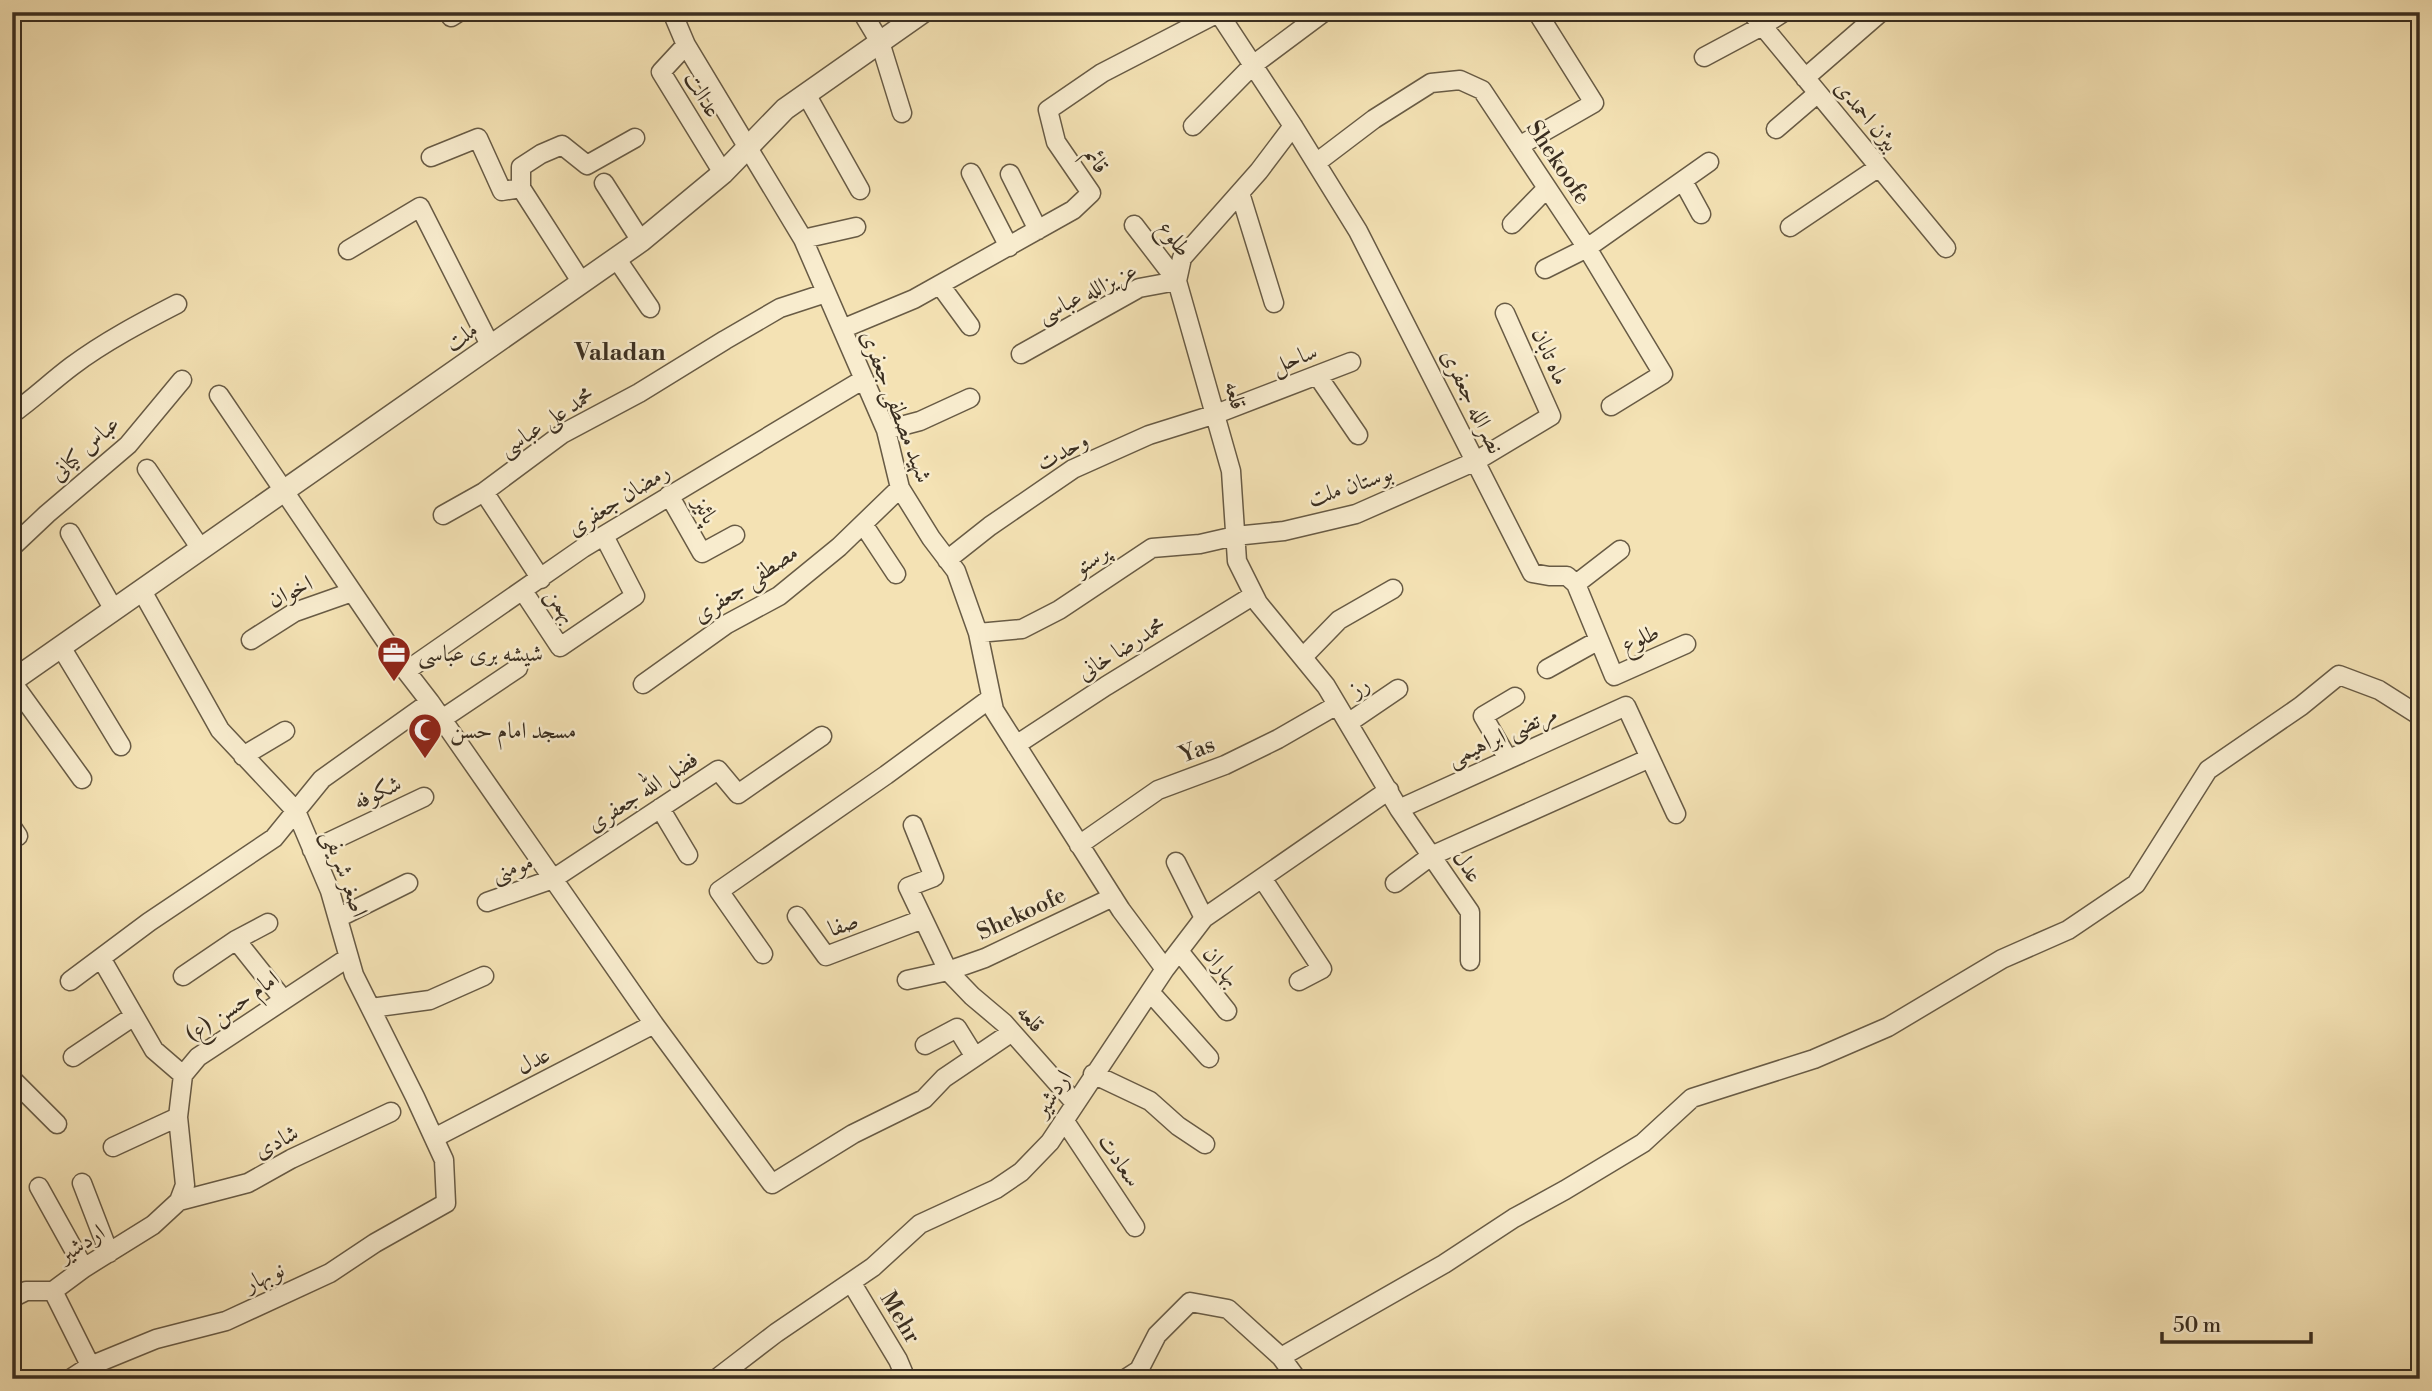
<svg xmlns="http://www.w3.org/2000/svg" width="2432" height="1391" font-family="'Libre Bodoni',Amiri,serif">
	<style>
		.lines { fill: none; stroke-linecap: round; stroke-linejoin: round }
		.minor-casing { stroke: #685b45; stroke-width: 21 }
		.tertiary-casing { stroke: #685b45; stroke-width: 24 }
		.minor { stroke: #f8ecce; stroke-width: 18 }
		.tertiary { stroke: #f8ecce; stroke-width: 21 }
		.labels { text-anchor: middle; stroke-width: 5; stroke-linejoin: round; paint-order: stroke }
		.street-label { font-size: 23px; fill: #3a2e20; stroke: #f8ecce }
		.poi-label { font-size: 23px; fill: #3a2e20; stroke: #f8ecce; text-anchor: start }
		.neighbourhood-label { font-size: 24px; font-weight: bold; fill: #3a2e20; stroke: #f8ecce }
	</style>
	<rect width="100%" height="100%" fill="#f4e2b4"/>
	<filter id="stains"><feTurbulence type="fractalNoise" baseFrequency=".00286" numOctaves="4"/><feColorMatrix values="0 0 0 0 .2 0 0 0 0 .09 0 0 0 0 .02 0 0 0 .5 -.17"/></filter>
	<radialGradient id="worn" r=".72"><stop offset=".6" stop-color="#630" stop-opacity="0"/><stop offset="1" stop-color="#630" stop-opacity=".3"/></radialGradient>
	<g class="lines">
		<g class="minor-casing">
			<path id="minor" d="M672 12 686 45 803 239 886 430 900 488 931 538 956 571 978 633 994 710 1121 910 1165 969
				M862 12 880 42 902 113
				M1218 12 1293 126 1358 231 1532 573 1549 576H1567L1576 584 1614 676 1686 644
				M1751 12 1946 248
				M451 17 459 12
				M686 45 661 72 723 173
				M1704 57 1762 26 1784 12
				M1805 78 1881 12
				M806 94 860 190
				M1193 126 1253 65 1324 12
				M1293 126 1259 171 1182 258 1177 281 1231 471 1237 561 1258 603 1326 686 1399 809 1470 912V961
				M1776 129 1818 93
				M1519 146 1594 103 1537 12
				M431 157 478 138 502 191 521 188
				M1316 163 1374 119 1431 83 1460 80 1482 90 1587 248 1663 374 1611 406
				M971 173 1009 247
				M1010 174 1038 230
				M1683 181 1701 214
				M604 183 641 241
				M1240 193 1274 303
				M1512 224 1547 188
				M1790 227 1879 167
				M803 239 856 227
				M348 250 420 207 491 347
				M616 258 650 308
				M1545 269 1587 248 1709 162
				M582 283 521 188V167L541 154 562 145 587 165 635 138
				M940 285 970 326
				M842 329 914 299 1073 210 1091 193 1056 142 1048 110 1102 73 1218 13
				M1021 354 1139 288 1177 281 1134 225
				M1317 375 1358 435
				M219 395 406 671 430 702 654 1024 772 1184 853 1134 924 1099 944 1078 1012 1032
				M12 414C33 399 52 381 72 366 104 342 142 322 177 304
				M886 430 920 421 970 398
				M147 469 201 549
				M484 492 541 579
				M669 495 702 553 735 535
				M443 515 484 492 562 434 639 393 725 340 780 308 826 293
				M863 524 896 574
				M70 533 114 610
				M12 547 47 514 128 445 182 380
				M947 560 990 526 1073 469 1149 435 1216 414 1351 362
				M1576 584 1620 550
				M523 591 560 647 635 596 604 536
				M978 633 1022 629 1059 610 1152 548 1200 544 1235 536 1284 531 1356 514 1476 461 1551 416 1505 313
				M251 640 295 612 352 592
				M61 647 121 746
				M1303 657 1339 620 1393 589
				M1547 669 1599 640
				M406 671 583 548 864 379
				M12 682 82 779
				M643 684 727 624 779 596 839 547 900 488
				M442 719 518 668
				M1348 723 1398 689
				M1016 745 1106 686 1254 595
				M243 756 285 731
				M1508 759 1483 716 1515 697
				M660 808 688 855
				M1399 809 1626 706 1676 814
				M913 825 934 877 908 887 948 971 972 996 1004 1023 1075 1103
				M12 827 18 836
				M1079 845 1158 790 1225 765 1278 739 1337 705
				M312 850 424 797
				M1176 862 1204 918
				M1262 878 1322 969 1299 981
				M1395 883 1431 856 1650 758
				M487 902 553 879 718 770 738 794 822 736
				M797 916 826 956 923 919
				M338 918 408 883
				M236 940 283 999
				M1179 951 1227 1011
				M763 954 719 891 886 775 991 698
				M101 958 154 1050 183 1075
				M183 976 236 940 268 923
				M907 980 948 971 985 958 1113 897
				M70 981 149 922 274 838 322 779 430 702
				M1150 992 1209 1058
				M371 1008 430 1000 484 976
				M925 1045 957 1028 975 1057
				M73 1057 134 1016
				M1093 1074 1150 1101 1178 1126 1205 1144
				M12 1079 57 1124
				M1064 1120 1135 1227
				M434 1138 654 1024
				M113 1147 178 1117
				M82 1183 109 1253
				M39 1187 84 1268
				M179 1201 248 1183 291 1159 391 1112
				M851 1282 898 1360 906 1379
				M12 1298 26 1291H53
				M1281 1357 1297 1379
				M70 1379 90 1366 156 1339 226 1321 330 1273 375 1243 446 1203 444 1160 415 1097 354 975 330 891 296 811 220 730 142 591
				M97 1379 53 1291 84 1268 153 1225 179 1201 185 1185 178 1117 183 1075 198 1057 349 957
				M716 1379 776 1333 873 1267 920 1224 996 1189 1021 1172 1050 1142 1165 969 1204 918 1389 790
				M1125 1379 1139 1370 1157 1335 1190 1302 1228 1309 1281 1357 1444 1264 1514 1218 1565 1190 1643 1143 1692 1098 1814 1059 1888 1027 2002 959 2068 930 2136 884 2208 770 2301 706 2339 675 2379 690 2420 716"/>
		</g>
		<g class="tertiary-casing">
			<path id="tertiary" d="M12 681 641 241 723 173 785 109 923 12"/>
		</g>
		<use href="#minor" class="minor"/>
		<use href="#tertiary" class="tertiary"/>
	</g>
	<defs>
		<g id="office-pin" transform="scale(1.75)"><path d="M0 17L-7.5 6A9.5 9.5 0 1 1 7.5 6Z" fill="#8f2418" stroke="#f8ecce"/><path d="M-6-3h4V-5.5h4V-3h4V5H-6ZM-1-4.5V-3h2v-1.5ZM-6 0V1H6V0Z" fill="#fff"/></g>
		<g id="mosque-pin" transform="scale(1.75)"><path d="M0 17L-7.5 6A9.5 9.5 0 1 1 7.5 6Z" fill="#8f2418" stroke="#f8ecce"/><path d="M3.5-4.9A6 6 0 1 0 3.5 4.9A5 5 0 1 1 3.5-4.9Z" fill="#fff"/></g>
	</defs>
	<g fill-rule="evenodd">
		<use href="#office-pin" x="394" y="653"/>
		<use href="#mosque-pin" x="425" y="730"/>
	</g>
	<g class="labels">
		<g class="street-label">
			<text transform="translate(703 94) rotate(59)" y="8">عدالت</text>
			<text transform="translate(1867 115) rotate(50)" y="8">بیژن احمدی</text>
			<text transform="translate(1097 160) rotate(56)" y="8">قائم</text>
			<text transform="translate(1559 162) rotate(56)" y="8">Shekoofe</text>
			<text transform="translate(1175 238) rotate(52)" y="8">طلوع</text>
			<text transform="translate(1087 292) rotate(-26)" y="8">عزیزالله عباسی</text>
			<text transform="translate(461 336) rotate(-35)" y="8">ملت</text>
			<text transform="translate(1551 356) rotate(66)" y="8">ماه تابان</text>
			<text transform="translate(1294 358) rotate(-21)" y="8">ساحل</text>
			<text transform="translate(1236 395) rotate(74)" y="8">قلعه</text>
			<text transform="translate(1473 401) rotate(64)" y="8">نصرالله جعفری</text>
			<text transform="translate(897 406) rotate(69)" y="8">شهید مصطفی جعفری</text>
			<text transform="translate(546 421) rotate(-33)" y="8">محمد علی عباسی</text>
			<text transform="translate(84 448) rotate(-42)" y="8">عباس کیانی</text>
			<text transform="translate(1062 451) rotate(-29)" y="8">وحدت</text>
			<text transform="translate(1350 485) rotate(-18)" y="8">بوستان ملت</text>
			<text transform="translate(618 499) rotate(-32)" y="8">رمضان جعفری</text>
			<text transform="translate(706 510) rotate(61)" y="8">پائیز</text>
			<text transform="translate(1091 559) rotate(-34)" y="8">پرستو</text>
			<text transform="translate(745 583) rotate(-34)" y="8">مصطفی جعفری</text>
			<text transform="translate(290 591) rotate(-25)" y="8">اخوان</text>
			<text transform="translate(562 605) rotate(56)" y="8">بهمن</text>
			<text transform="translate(1640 638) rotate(-24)" y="8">طلوع</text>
			<text transform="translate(1121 648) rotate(-32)" y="8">محمدرضا خانی</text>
			<text transform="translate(1359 686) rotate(-34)" y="8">رز</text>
			<text transform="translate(1502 735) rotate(-24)" y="8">مرتضی ابراهیمی</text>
			<text transform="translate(1197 749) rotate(-21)" y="8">Yas</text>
			<text transform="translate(642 791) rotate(-33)" y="8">فضل الله جعفری</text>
			<text transform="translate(377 792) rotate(-25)" y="8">شکوفه</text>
			<text transform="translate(1468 866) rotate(56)" y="8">عدل</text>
			<text transform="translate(512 867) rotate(-19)" y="8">مومنی</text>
			<text transform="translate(346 873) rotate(70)" y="8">اصغر شریفی</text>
			<text transform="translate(1021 913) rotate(-25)" y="8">Shekoofe</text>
			<text transform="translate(843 924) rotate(-21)" y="8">صفا</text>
			<text transform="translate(1222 966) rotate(51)" y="8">بهاران</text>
			<text transform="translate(232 1006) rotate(-35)" y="8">امام حسن (ع)</text>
			<text transform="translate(1031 1018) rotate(47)" y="8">قلعه</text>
			<text transform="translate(533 1060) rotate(-27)" y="8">عدل</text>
			<text transform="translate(1052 1093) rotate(-57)" y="8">اردشیر</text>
			<text transform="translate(276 1141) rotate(-27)" y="8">شادی</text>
			<text transform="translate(1120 1160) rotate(56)" y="8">سعادت</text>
			<text transform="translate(81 1243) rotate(-33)" y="8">اردشیر</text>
			<text transform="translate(264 1276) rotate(-25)" y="8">نوبهار</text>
			<text transform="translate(901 1317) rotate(59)" y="8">Mehr</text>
		</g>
		<g class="poi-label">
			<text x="418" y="661">شیشه بری عباسی</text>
			<text x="450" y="738">مسجد امام حسن</text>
		</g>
		<g class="neighbourhood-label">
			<text x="620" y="360">Valadan</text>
		</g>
	</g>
	<rect width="2432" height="1391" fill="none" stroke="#f4e2b4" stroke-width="42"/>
	<rect x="14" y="14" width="2404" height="1363" fill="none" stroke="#3a2e20" stroke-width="3.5"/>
	<rect x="21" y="21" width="2390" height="1349" fill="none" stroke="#3a2e20" stroke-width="2"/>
	<path d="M2162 1332v10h149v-10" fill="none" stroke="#3a2e20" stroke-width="3.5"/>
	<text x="2173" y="1332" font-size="21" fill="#3a2e20" stroke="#f8ecce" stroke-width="5" paint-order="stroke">50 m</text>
	<rect width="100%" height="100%" filter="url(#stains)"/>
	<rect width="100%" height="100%" fill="url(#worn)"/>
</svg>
